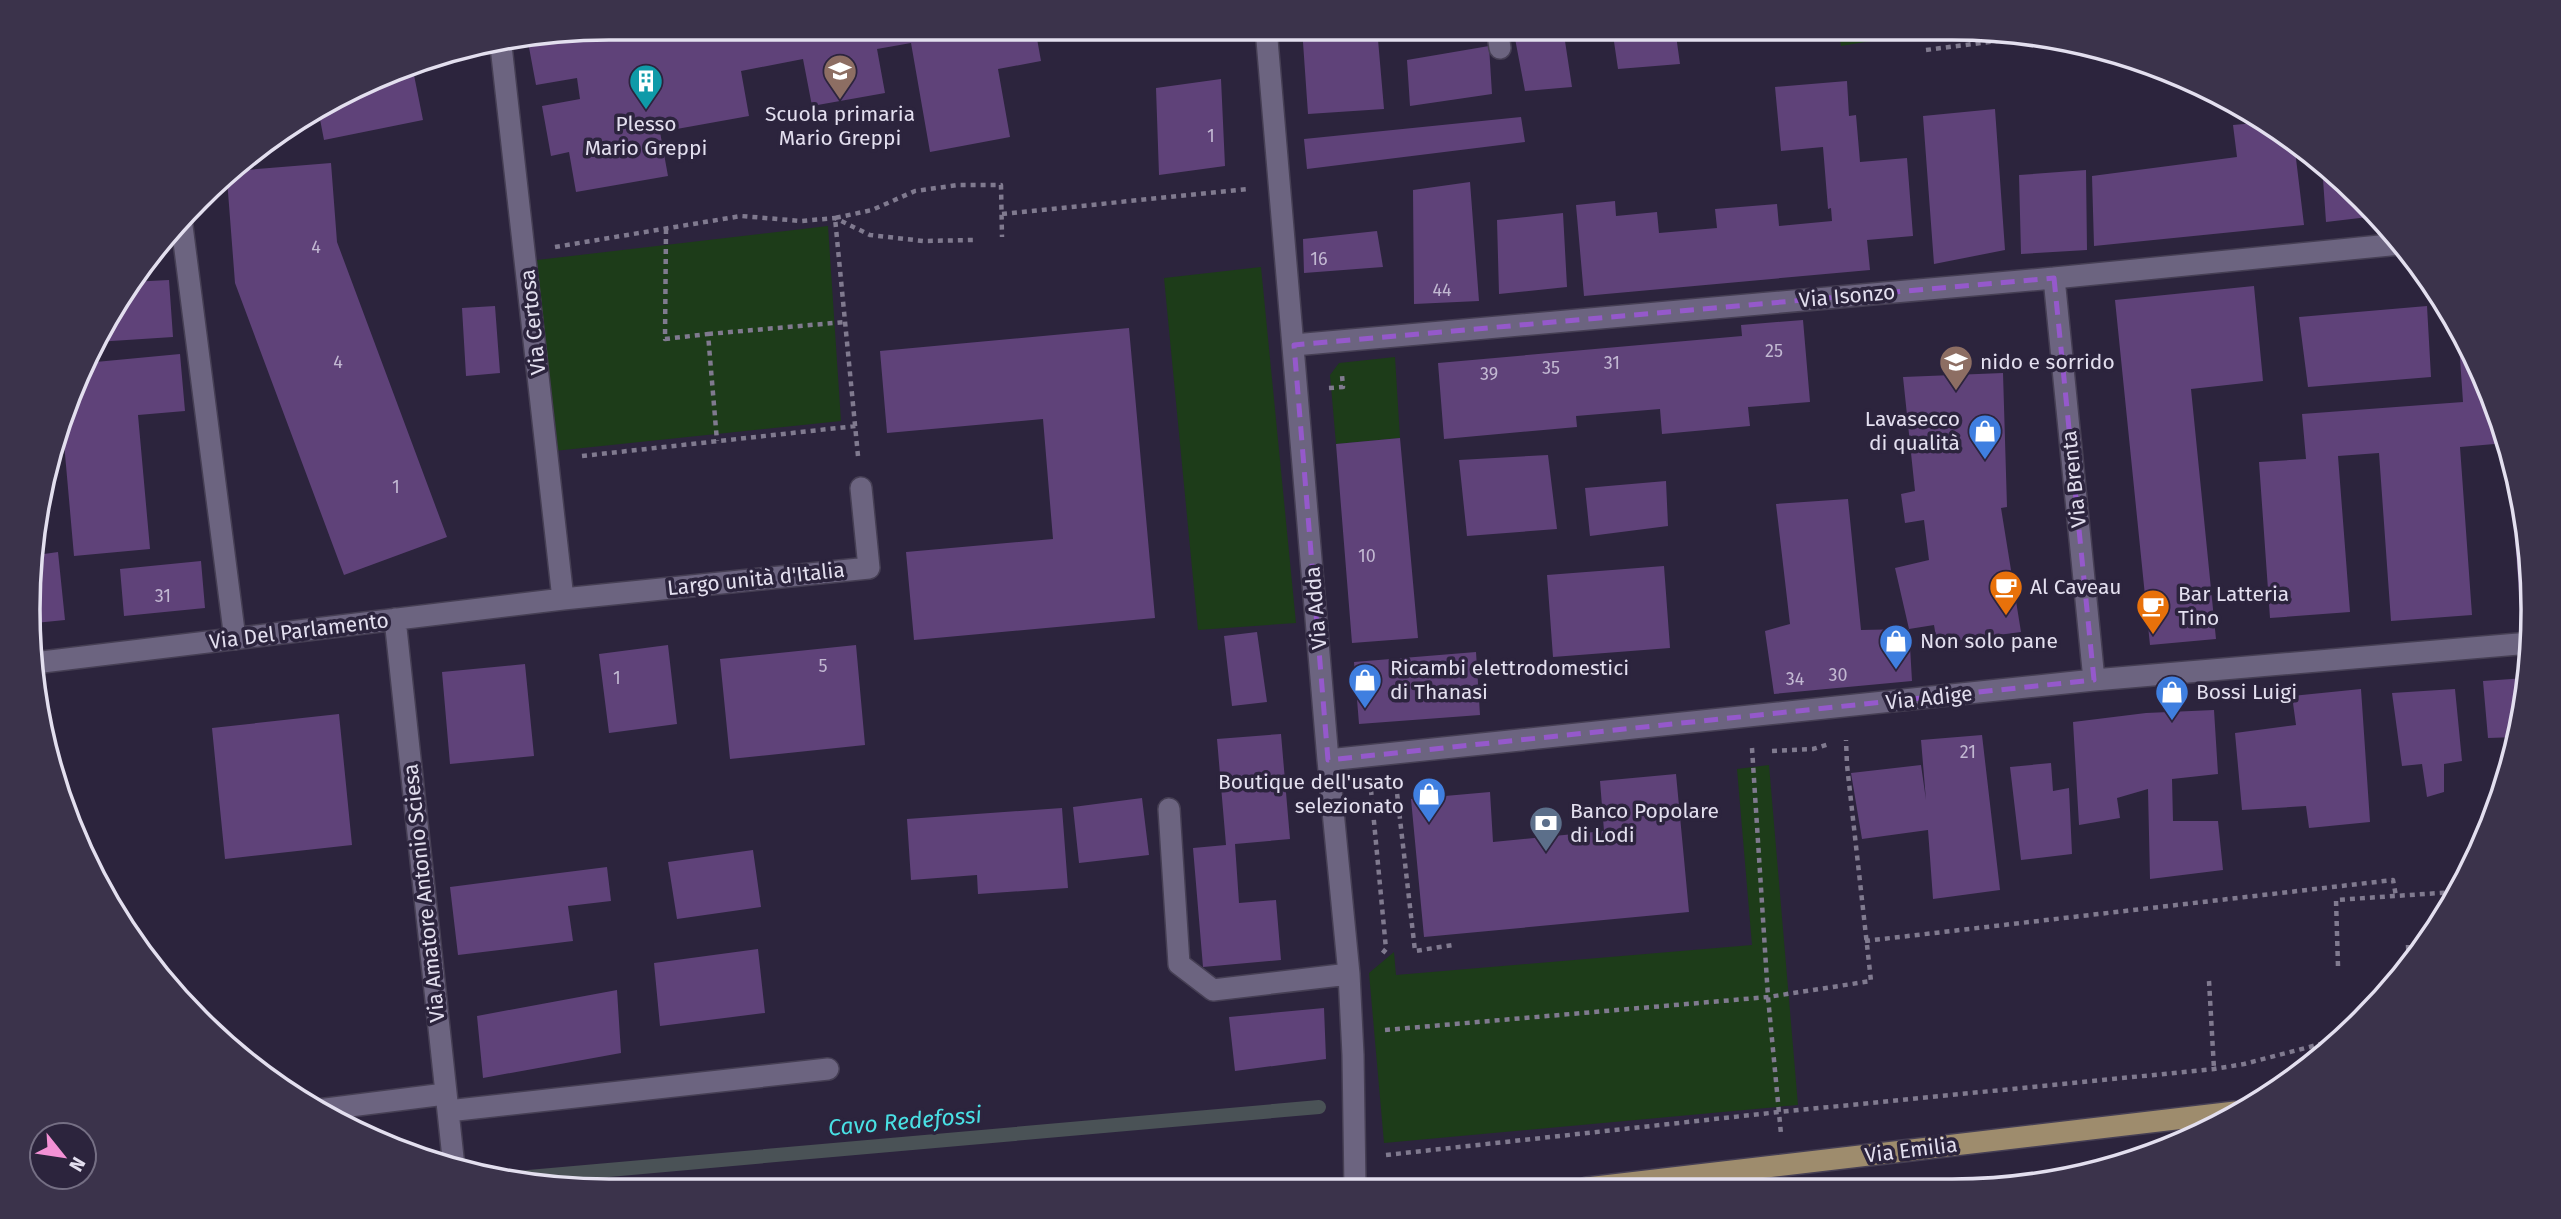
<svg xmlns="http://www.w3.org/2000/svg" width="2561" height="1219" font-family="'Fira Sans',sans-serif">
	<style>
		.green { fill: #1d3c19 }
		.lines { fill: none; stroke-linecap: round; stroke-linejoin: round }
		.stream { stroke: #4a5256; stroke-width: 14 }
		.building { fill: #5f4279 }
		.street-casing { stroke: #463f54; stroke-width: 24 }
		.primary-casing { stroke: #463f54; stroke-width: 24 }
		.path { stroke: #807a8f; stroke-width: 4.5; stroke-dasharray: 5 5; stroke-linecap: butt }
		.street { stroke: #6c6480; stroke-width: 21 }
		.primary { stroke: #9e8c6d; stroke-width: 21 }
		.marked { fill: none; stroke: #9559cb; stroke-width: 5; stroke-dasharray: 14 9; stroke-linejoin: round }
		.labels { text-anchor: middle; stroke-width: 7; stroke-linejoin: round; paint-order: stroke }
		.number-label { font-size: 18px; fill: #c2b8d2 }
		.poi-label { font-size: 21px; fill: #e3dfef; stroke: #2c243d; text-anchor: start }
		.street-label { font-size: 21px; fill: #e3dfef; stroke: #2c243d }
		.water-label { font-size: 23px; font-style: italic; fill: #49e0e4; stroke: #2c243d }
		.rim { fill: none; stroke: #e3dfef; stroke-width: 3.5 }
	</style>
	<rect width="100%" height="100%" fill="#2c243d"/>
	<path class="green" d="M1838 28H1949L1841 46Z
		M828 226 841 421 554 451 537 260Z
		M1261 267 1296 623 1198 630 1164 278Z
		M1395 357 1400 438 1336 444 1330 375 1339 363Z
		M1769 765 1798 1105 1384 1143 1369 973 1394 952 1396 975 1752 945 1737 769Z"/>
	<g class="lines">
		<path class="stream" d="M495 1180 1319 1107"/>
	</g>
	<path class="building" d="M610 28H1055V29L1036 33 1041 61 998 69 1010 137 930 152 911 43 877 49 885 93 812 106 803 59 741 71 749 116 660 132 668 176 576 192 569 152 551 156 542 106 580 99 577 78 536 85 528 42Z
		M1302 28H1377L1384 109 1308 114Z
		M1513 28H1563L1572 87 1525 91Z
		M1612 28H1675L1680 64 1618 69Z
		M1489 46 1492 94 1410 106 1407 60Z
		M412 65 423 120 324 140 319 114Z
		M1221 79 1225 166 1159 175 1156 88Z
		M1847 81 1849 116 1856 115 1860 162 1907 158 1913 236 1867 240 1870 270 1584 296 1576 205 1615 201 1616 216 1657 212 1659 233 1717 228 1715 209 1777 204 1779 226 1832 221 1831 208 1828 209 1823 147 1781 151 1775 87Z
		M1995 109 2005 250 1934 264 1923 116Z
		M1521 117 1525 142 1307 169 1304 139Z
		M2266 122 2294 142 2304 225 2094 246 2092 176 2237 157 2233 125Z
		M331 163 337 242 447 537 344 575 235 283 227 179 234 171Z
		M2322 165 2363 199 2377 216 2326 222Z
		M2086 170 2087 250 2021 254 2019 175Z
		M1470 182 1479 301 1414 304 1413 190Z
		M1563 213 1567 287 1499 294 1497 220Z
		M1377 231 1383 267 1304 273 1303 239Z
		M169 280 173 337 96 342 130 282Z
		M2254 286 2263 381 2191 389 2216 639 2150 645 2115 300Z
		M495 306 500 373 466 376 462 308Z
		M2427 306 2431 377 2308 387 2299 317Z
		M1803 320 1810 402 1748 407 1750 426 1662 434 1660 409 1576 416 1577 427 1444 439 1438 363 1742 336 1741 325Z
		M1129 328 1155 618 914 640 906 552 1053 539 1043 419 887 433 880 351Z
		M2458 329 2489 387 2506 443 2460 447 2472 615 2391 621 2379 453 2338 456 2350 612 2270 618 2259 462 2306 459 2302 414 2463 402Z
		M180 354 185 411 138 415 150 549 74 556 62 420 72 387 85 363Z
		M2003 373 2007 507 2001 508 2021 632 1937 643 1934 625 1909 629 1912 681 1774 694 1765 631 1790 624 1776 504 1848 499 1861 630 1909 629 1895 568 1929 560 1924 520 1905 523 1901 494 1915 491 1903 377Z
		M1400 438 1418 638 1352 643 1336 444Z
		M1548 455 1557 529 1467 536 1459 460Z
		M2509 457 2522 496 2532 605 2520 606Z
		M1666 481 1668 526 1590 536 1585 488Z
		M58 552 65 620 35 623 37 555Z
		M201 561 205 608 124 616 120 569Z
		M1664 566 1670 648 1553 657 1547 575Z
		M1257 632 1267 702 1232 706 1224 636Z
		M668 645 677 724 609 733 599 654Z
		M856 645 865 745 730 759 720 659Z
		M1476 652 1480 715 1359 724 1354 662Z
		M525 664 534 756 450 764 442 672Z
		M2526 678 2522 723 2517 737 2488 738 2483 681Z
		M2361 689 2370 822 2309 828 2306 806 2242 810 2235 733 2296 725 2292 696Z
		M2455 689 2462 761 2444 764V792L2427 797 2422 764 2402 766 2392 693Z
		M2214 710 2218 774 2172 779 2173 821H2218L2223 870 2150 879 2148 789 2117 798 2120 818 2079 825 2073 722 2146 713Z
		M339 714 352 845 225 859 212 728Z
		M1281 734 1290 839 1235 844 1239 903 1276 900 1281 960 1203 967 1193 848 1226 845 1217 739Z
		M1982 735 2000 890 1933 899 1928 830 1862 839 1851 773 1921 765 1926 800 1921 740Z
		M2051 763 2053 791 2069 788 2072 854 2021 860 2010 767Z
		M1676 774 1689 912 1424 937 1411 799 1490 792 1493 842 1604 831 1600 781Z
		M2500 794 2489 831 2479 820Z
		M1142 798 1149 855 1079 863 1073 807Z
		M1062 808 1068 888 978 894 977 875 911 880 907 819Z
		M753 850 761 907 677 919 668 862Z
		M607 867 611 901 568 906 573 941 458 955 450 887Z
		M758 949 765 1013 660 1026 654 963Z
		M617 990 621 1053 483 1078 477 1016Z
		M1324 1008 1326 1059 1235 1071 1229 1017Z"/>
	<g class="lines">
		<g class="street-casing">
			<path id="street" d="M1266 28 1328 760 1349 974 1353 1055 1355 1188
				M1497 28 1500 48
				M501 46 563 599
				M182 226 235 639
				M2054 278 2094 680
				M1294 345 2054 278 2400 244
				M395 619 454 1167
				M34 663 563 599 869 568 861 488
				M1328 760 2094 680 2530 643
				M1169 809 1179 964 1213 990 1349 974
				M318 1110 445 1094
				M448 1111 828 1069"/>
		</g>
		<g class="primary-casing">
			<path id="primary" d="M1587 1188 2235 1112"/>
		</g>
		<path class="path" d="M1926 50 2036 36
			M1002 214 1248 189
			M666 229 665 339 708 334 717 441
			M555 247 741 216 801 221 835 218 870 235 923 241 974 240
			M708 334 845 322
			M1329 388 1343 387 1342 375
			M582 456 856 426
			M858 456 835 218 872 210 915 191 958 185H1001L1002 237
			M1752 748 1768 997 1781 1134
			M1772 751 1813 749 1829 744
			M1396 784 1415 951 1453 945
			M1371 790 1386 949 1382 954
			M1865 941 2393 880 2396 896
			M2408 945 2409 967
			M2338 966 2336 900 2454 892
			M2209 981 2214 1069
			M1385 1030 1768 997 1871 981 1847 765 1846 740
			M1386 1155 1779 1112 2214 1069 2244 1064 2336 1040"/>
		<use href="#street" class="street"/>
		<use href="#primary" class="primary"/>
	</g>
	<path class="marked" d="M2054 278 2094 680 1328 760 1294 345Z"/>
	<defs>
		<g id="school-pin" transform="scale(1.75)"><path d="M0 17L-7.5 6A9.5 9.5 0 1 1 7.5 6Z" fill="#8d6e63" stroke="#2c243d"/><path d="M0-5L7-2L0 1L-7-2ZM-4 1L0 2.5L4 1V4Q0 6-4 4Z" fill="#fff"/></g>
		<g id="building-pin" transform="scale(1.75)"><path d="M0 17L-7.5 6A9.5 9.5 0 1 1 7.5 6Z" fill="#0f9aa8" stroke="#2c243d"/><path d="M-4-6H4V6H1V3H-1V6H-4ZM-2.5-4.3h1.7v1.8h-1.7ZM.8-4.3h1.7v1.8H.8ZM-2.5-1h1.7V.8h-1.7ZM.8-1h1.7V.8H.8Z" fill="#fff"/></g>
		<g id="shop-pin" transform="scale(1.75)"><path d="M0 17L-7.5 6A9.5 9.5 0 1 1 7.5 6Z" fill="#3f7fe0" stroke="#2c243d"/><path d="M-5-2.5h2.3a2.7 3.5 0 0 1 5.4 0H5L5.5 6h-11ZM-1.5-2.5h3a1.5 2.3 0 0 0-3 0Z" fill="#fff"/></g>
		<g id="cafe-pin" transform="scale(1.75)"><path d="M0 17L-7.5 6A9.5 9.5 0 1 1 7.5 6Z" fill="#e8710a" stroke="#2c243d"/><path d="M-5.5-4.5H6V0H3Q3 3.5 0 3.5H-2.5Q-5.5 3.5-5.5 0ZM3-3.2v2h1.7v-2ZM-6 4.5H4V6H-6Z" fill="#fff"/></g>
		<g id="bank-pin" transform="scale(1.75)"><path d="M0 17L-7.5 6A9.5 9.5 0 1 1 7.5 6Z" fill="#5c6f8a" stroke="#2c243d"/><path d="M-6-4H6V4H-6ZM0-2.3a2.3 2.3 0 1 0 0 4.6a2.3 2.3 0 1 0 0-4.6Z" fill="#fff"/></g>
	</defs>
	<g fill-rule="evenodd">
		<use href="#school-pin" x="840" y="71"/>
		<use href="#building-pin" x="646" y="81"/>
		<use href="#school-pin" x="1956" y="362"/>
		<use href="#shop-pin" x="1985" y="431"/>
		<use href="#cafe-pin" x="2006" y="587"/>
		<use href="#cafe-pin" x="2153" y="606"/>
		<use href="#shop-pin" x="1896" y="641"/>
		<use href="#shop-pin" x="1365" y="680"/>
		<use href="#shop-pin" x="2172" y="692"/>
		<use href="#shop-pin" x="1429" y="794"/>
		<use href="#bank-pin" x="1546" y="823"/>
	</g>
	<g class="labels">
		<g class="number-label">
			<text x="1211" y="142">1</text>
			<text x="316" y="253">4</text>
			<text x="1319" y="265">16</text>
			<text x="1442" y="296">44</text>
			<text x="1774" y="357">25</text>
			<text x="338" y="368">4</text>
			<text x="1612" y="369">31</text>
			<text x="1551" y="374">35</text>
			<text x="1489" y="380">39</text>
			<text x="396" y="493">1</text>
			<text x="1367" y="562">10</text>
			<text x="163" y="602">31</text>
			<text x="823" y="672">5</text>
			<text x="1838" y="681">30</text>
			<text x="617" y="684">1</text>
			<text x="1795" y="685">34</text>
			<text x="1968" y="758">21</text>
		</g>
		<g class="poi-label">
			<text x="840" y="121" text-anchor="middle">Scuola primaria<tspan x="840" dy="24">Mario Greppi</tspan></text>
			<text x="646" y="131" text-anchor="middle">Plesso<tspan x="646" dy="24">Mario Greppi</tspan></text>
			<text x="1980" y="369">nido e sorrido</text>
			<text x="1960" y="426" text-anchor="end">Lavasecco<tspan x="1960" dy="24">di qualità</tspan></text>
			<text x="2030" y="594">Al Caveau</text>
			<text x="2178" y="601">Bar Latteria<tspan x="2178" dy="24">Tino</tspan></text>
			<text x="1920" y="648">Non solo pane</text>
			<text x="1390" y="675">Ricambi elettrodomestici<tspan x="1390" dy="24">di Thanasi</tspan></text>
			<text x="2196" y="699">Bossi Luigi</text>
			<text x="1404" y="789" text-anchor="end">Boutique dell'usato<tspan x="1404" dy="24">selezionato</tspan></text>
			<text x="1570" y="818">Banco Popolare<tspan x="1570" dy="24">di Lodi</tspan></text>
		</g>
		<g class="street-label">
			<text transform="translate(1847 296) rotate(-5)" y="7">Via Isonzo</text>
			<text transform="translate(533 322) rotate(-96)" y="7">Via Certosa</text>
			<text transform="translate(2074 479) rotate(-96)" y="7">Via Brenta</text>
			<text transform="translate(756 579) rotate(-6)" y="7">Largo unità d'Italia</text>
			<text transform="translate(1316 608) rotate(-95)" y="7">Via Adda</text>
			<text transform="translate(299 631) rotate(-7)" y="7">Via Del Parlamento</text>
			<text transform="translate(1929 698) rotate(-6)" y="7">Via Adige</text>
			<text transform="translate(424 893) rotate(-96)" y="7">Via Amatore Antonio Sciesa</text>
			<text transform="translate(1911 1150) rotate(-7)" y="7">Via Emilia</text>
		</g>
		<g class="water-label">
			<text transform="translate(905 1121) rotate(-5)" y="8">Cavo Redefossi</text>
		</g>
	</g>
	<path d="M0 0H2561V1219H0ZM609 40H1952A569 569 0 0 1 2521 609V610A569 569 0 0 1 1952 1179H609A569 569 0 0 1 40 610V609A569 569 0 0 1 609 40Z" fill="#3b334b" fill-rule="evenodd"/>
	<path class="rim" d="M609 40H1952A569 569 0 0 1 2521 609V610A569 569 0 0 1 1952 1179H609A569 569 0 0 1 40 610V609A569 569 0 0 1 609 40Z"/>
	<g transform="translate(63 1156) rotate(120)"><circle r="33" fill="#2c243d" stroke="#756f84" stroke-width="2"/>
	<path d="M0-5L12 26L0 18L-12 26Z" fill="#f391d5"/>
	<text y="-10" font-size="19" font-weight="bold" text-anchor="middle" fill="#e3dfef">N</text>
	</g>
</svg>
